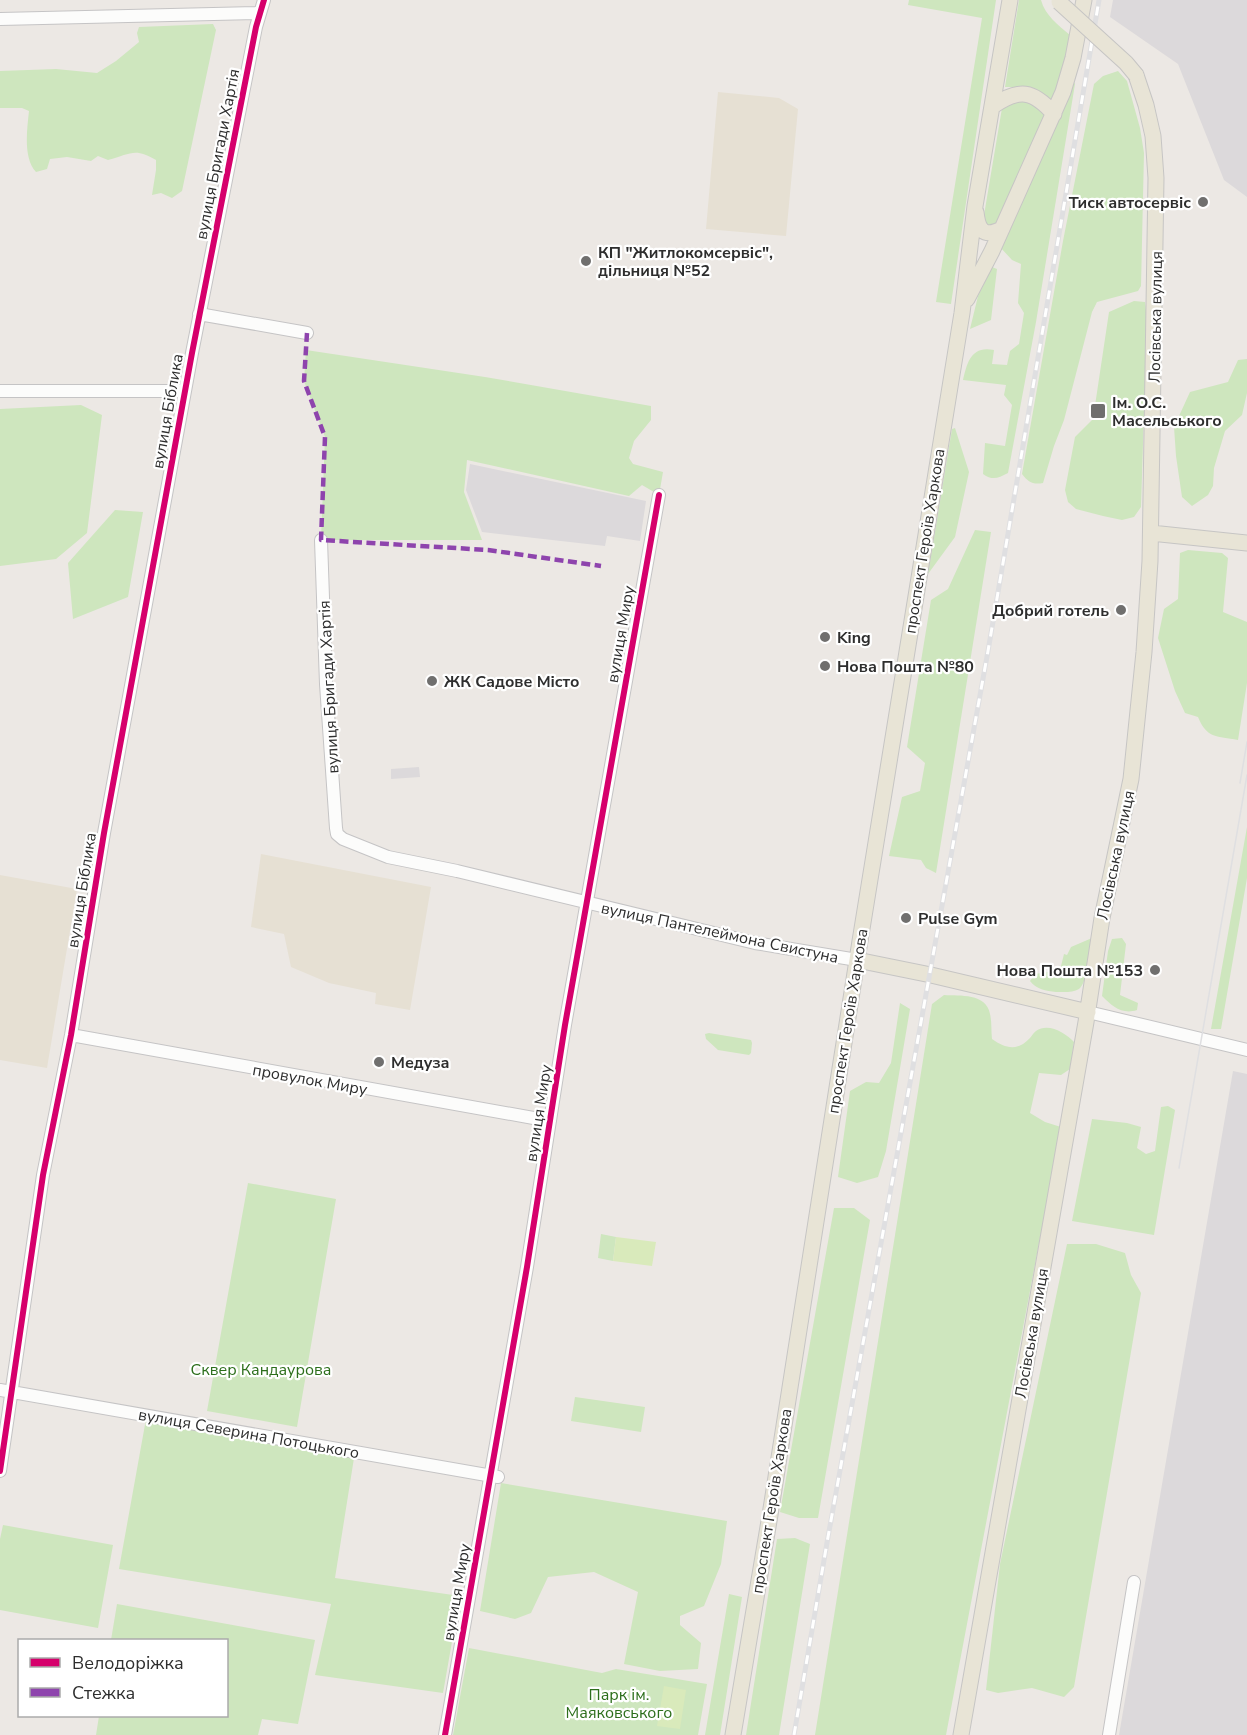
<svg xmlns="http://www.w3.org/2000/svg" width="1247" height="1735" font-family="'Nunito Sans',sans-serif">
	<style>
		.industrial { fill: #dcd9db }
		.education { fill: #e6e0d3 }
		.green { fill: #cee6be }
		.pitch { fill: #d9eabb }
		.lines { fill: none; stroke-linecap: round; stroke-linejoin: round }
		.minor-casing { stroke: #c5c4c5; stroke-width: 14 }
		.major-casing { stroke: #c6c5c4; stroke-width: 17 }
		.minor { stroke: #fcfcfb; stroke-width: 12 }
		.major { stroke: #e8e4d6; stroke-width: 15 }
		.tram { stroke: #dfdfe1; stroke-width: 1.5 }
		.rail-casing { stroke: #dfdfe1; stroke-width: 5 }
		.rail { stroke: #fff; stroke-width: 3; stroke-dasharray: 9; stroke-linecap: butt }
		.major-bridge-casing { stroke: #c6c5c4; stroke-width: 17; stroke-linecap: butt }
		.major-bridge { stroke: #e8e4d6; stroke-width: 15 }
		.quiet { stroke: #8e44ad; stroke-width: 4.5; stroke-dasharray: 9 4.5; stroke-linecap: butt }
		.cycleway-casing { stroke: #fff; stroke-width: 10 }
		.cycleway { stroke: #d6006c; stroke-width: 6 }
		.poi-dot { fill: #706f6e; stroke: #fff; stroke-width: 2 }
		.labels { text-anchor: middle; stroke-width: 4.5; stroke-linejoin: round; paint-order: stroke }
		.street-label { font-size: 16px; fill: #2e2e2e; stroke: #fff }
		.poi-label { font-size: 16px; font-weight: bold; fill: #2e2e2e; stroke: #fff; text-anchor: start }
		.park-label { font-size: 16px; fill: #2c6e1b; stroke: #fff }
	</style>
	<rect width="100%" height="100%" fill="#ece8e4"/>
	<path class="industrial" d="M1113 0H1247V197L1224 180 1178 64 1110 17Z
		M470 464 646 501 640 541 607 536 605 546 482 532 466 490Z
		M419 767 420 777 391 779V769Z
		M1233 1071 1247 1074V1735H1119Z"/>
	<path class="education" d="M718 92 779 98 798 109 786 236 706 229Z
		M261 854 431 887 410 1010 375 1004 376 993 329 983 291 967 284 934 251 927Z
		M0 875 77 889 47 1068 0 1060Z"/>
	<path class="green" d="M909 0H996L951 304 936 302 982 18 908 5Z
		M1019 0H1041C1045 15 1058 25 1070 35L1067 57 1053 101C1038 89 1024 87 1005 87Z
		M213 24 216 30 182 191 172 198 161 193 152 195 156 170V160C135 147 130 154 108 160L98 156 91 161 67 157 50 159 47 169 36 172C23 158 27 130 29 111L22 108H0V71L56 69 97 73 116 61 139 42 137 33 139 27Z
		M1118 71 1127 81 1140 128 1144 153 1141 286 1138 291 1097 302 1092 312 1064 420 1054 446 1043 483C1033 485 1028 482 1022 474L1063 241 1094 84 1103 76Z
		M1074 82 1075 84 1036 322 1008 473C998 478 993 481 983 474L985 443 1005 446 1012 405 1004 395 1006 385 963 380C967 363 971 345 994 350L992 364 1007 365 1010 351 1019 344 1024 313 1018 303 1021 264 1012 260 1000 247Z
		M1016 99C1029 102 1039 106 1046 119L997 226 991 229 983 221 1002 108Z
		M992 267 997 269 991 320 970 329 978 296Z
		M1134 301 1145 302 1147 318 1141 507 1134 517 1122 520 1103 516 1076 509 1068 502 1065 490 1075 437 1093 419 1109 312Z
		M306 350 485 377 651 406V420L634 441 629 458 633 464 663 472 659 495 642 485 629 496 467 460 464 492 482 540H321L325 437 304 381Z
		M1247 359V393L1242 415 1225 431 1214 468 1213 486 1208 495 1192 506 1182 497 1176 456 1174 427 1190 392 1228 382 1238 360Z
		M81 405 102 415 87 533 56 559 0 566V409Z
		M955 428 969 472 955 537 928 574 952 429Z
		M115 510 143 512 128 597 73 619 68 563Z
		M975 530 991 532 936 873 926 868 921 860 889 856 902 797 920 791 925 763 907 747 931 600 948 589Z
		M1188 550 1222 553 1228 558 1223 612 1247 622V683L1238 740C1217 736 1207 739 1198 717L1185 713 1175 691 1158 638 1164 609 1178 599 1180 553Z
		M1247 827V878L1221 1029H1211Z
		M1092 938C1090 949 1088 982 1079 989 1073 993 1063 992 1056 992 1046 991 1036 989 1030 981L1035 974 1060 970 1064 954 1067 955 1071 947Z
		M1122 938 1126 944 1120 995 1138 1003 1137 1010C1122 1015 1112 1006 1102 996L1108 951 1112 939Z
		M944 995C960 996 986 993 990 1014 992 1022 991 1031 992 1039 1006 1049 1018 1051 1030 1038 1032 1036 1033 1033 1036 1031 1048 1022 1066 1033 1074 1042L1070 1069 1061 1075 1039 1073 1030 1113 1045 1122 1061 1127 946 1735H815L932 1004Z
		M900 1003 910 1009 886 1151 878 1177 857 1183 838 1177 850 1091 866 1082 879 1083 891 1063Z
		M709 1033 751 1040 752 1043 751 1053 749 1055 718 1050 706 1039 705 1034Z
		M1168 1106 1175 1110 1154 1235 1072 1221 1092 1119 1127 1123 1141 1127 1137 1148 1146 1154 1155 1151 1161 1107Z
		M248 1183 336 1199 297 1427 207 1411Z
		M834 1208H854L870 1220 818 1518H799L780 1512Z
		M601 1234 616 1237 613 1261 598 1258Z
		M1067 1244H1096L1125 1253 1131 1275 1141 1293 1074 1687 1064 1697 1032 1688 998 1693 986 1690 1000 1564Z
		M575 1397 645 1407 641 1432 571 1421Z
		M146 1419 306 1448 354 1458 335 1578 460 1596 443 1693 315 1675 331 1604 119 1569Z
		M501 1483 727 1521 721 1564 704 1606 680 1616V1625L701 1643 698 1669 660 1671 624 1664 638 1592 594 1572 548 1577 531 1613 515 1619 480 1611Z
		M3 1525 113 1545 98 1628 0 1610V1539Z
		M795 1538 810 1544 779 1735H746L777 1539Z
		M729 1594 742 1597 720 1735H705Z
		M117 1604 315 1640 298 1724 262 1719 258 1735H96L99 1716H226V1640H111Z
		M469 1648 602 1673 616 1669 707 1684 698 1735H453Z"/>
	<path class="pitch" d="M616 1237 656 1242 652 1266 613 1261Z
		M664 1686 686 1690 680 1729 657 1726Z"/>
	<g class="lines">
		<g class="minor-casing">
			<path id="minor" d="M0 19 259 13
				M199 314 307 333
				M0 391H185
				M321 540 326 684 336 828 337 834 343 839 388 857 457 871 755 943 857 960
				M1088 1012 1247 1050
				M71 1035 550 1121
				M0 1390 498 1477
				M0 1471 43 1175 71 1035 104 833 192 353 256 27 264 0
				M445 1735 527 1267 565 1025 659 495
				M1109 1735 1134 1582"/>
		</g>
		<g class="major-casing">
			<path id="major" d="M993 106C1019 88 1033 90 1054 114
				M976 212C978 230 983 238 1002 229
				M967 299 992 251 1063 92 1073 58 1084 0
				M1151 533 1247 543
				M857 960 931 975 1088 1012
				M733 1735 770 1515 860 941 962 313 975 206 1010 0
				M961 1735 1086 1022 1102 918 1131 779 1144 652 1150 561 1156 178 1153 136 1146 105 1136 75"/>
		</g>
		<use href="#minor" class="minor"/>
		<use href="#major" class="major"/>
		<path class="tram" d="M1240 783 1247 742
			M1179 1168 1247 775"/>
		<g class="rail-casing">
			<path id="rail" d="M794 1735 828 1537 988 651 1099 0"/>
		</g>
		<use href="#rail" class="rail"/>
		<g class="major-bridge-casing">
			<path id="major-bridge" d="M1059 2 1126 63 1136 75"/>
		</g>
		<use href="#major-bridge" class="major-bridge"/>
		<path class="quiet" d="M307 333 304 381 325 437 321 540 488 550 601 566"/>
		<g class="cycleway-casing">
			<path id="cycleway" d="M0 1471 43 1175 71 1035 104 833 192 353 256 27 264 0
				M445 1735 527 1267 565 1025 659 495"/>
		</g>
		<use href="#cycleway" class="cycleway"/>
	</g>
	<g class="poi-dot">
		<circle cx="1203" cy="202" r="6"/>
		<circle cx="586" cy="261" r="6"/>
		<rect x="1090" y="403" width="16" height="16" rx="3"/>
		<circle cx="1121" cy="610" r="6"/>
		<circle cx="825" cy="637" r="6"/>
		<circle cx="825" cy="666" r="6"/>
		<circle cx="432" cy="681" r="6"/>
		<circle cx="906" cy="918" r="6"/>
		<circle cx="1155" cy="970" r="6"/>
		<circle cx="379" cy="1062" r="6"/>
	</g>
	<g class="labels">
		<g class="street-label">
			<text transform="translate(217 154) rotate(-79)" y="6">вулиця Бригади Хартія</text>
			<text transform="translate(1155 317) rotate(-89)" y="6">Лосівська вулиця</text>
			<text transform="translate(167 411) rotate(-80)" y="6">вулиця Біблика</text>
			<text transform="translate(924 541) rotate(-81)" y="6">проспект Героїв Харкова</text>
			<text transform="translate(620 634) rotate(-80)" y="6">вулиця Миру</text>
			<text transform="translate(328 687) rotate(-93)" y="6">вулиця Бригади Хартія</text>
			<text transform="translate(1115 855) rotate(-78)" y="6">Лосівська вулиця</text>
			<text transform="translate(81 890) rotate(-81)" y="6">вулиця Біблика</text>
			<text transform="translate(720 932) rotate(12)" y="6">вулиця Пантелеймона Свистуна</text>
			<text transform="translate(847 1021) rotate(-81)" y="6">проспект Героїв Харкова</text>
			<text transform="translate(310 1079) rotate(10)" y="6">провулок Миру</text>
			<text transform="translate(538 1113) rotate(-81)" y="6">вулиця Миру</text>
			<text transform="translate(1031 1333) rotate(-80)" y="6">Лосівська вулиця</text>
			<text transform="translate(249 1433) rotate(10)" y="6">вулиця Северина Потоцького</text>
			<text transform="translate(771 1501) rotate(-81)" y="6">проспект Героїв Харкова</text>
			<text transform="translate(456 1592) rotate(-80)" y="6">вулиця Миру</text>
		</g>
		<g class="poi-label">
			<text x="1191" y="208" text-anchor="end">Тиск автосервіс</text>
			<text x="598" y="258">КП "Житлокомсервіс",<tspan x="598" dy="18">дільниця №52</tspan></text>
			<text x="1112" y="408">Ім. О.С.<tspan x="1112" dy="18">Масельського</tspan></text>
			<text x="1109" y="616" text-anchor="end">Добрий готель</text>
			<text x="837" y="643">King</text>
			<text x="837" y="672">Нова Пошта №80</text>
			<text x="444" y="687">ЖК Садове Місто</text>
			<text x="918" y="924">Pulse Gym</text>
			<text x="1143" y="976" text-anchor="end">Нова Пошта №153</text>
			<text x="391" y="1068">Медуза</text>
		</g>
		<g class="park-label">
			<text x="261" y="1375">Сквер Кандаурова</text>
			<text x="619" y="1700">Парк ім.<tspan x="619" dy="18">Маяковського</tspan></text>
		</g>
	</g>
	<rect x="18" y="1639" width="210" height="78" fill="#ffffff" stroke="#ababab" stroke-width="1.5"/>
	<rect x="30" y="1658" width="30" height="9" fill="#d6006c" stroke="#ababab" stroke-width="1.5"/>
	<text x="72" y="1669" font-size="18" fill="#2e2e2e">Велодоріжка</text>
	<rect x="30" y="1688" width="30" height="9" fill="#8e44ad" stroke="#ababab" stroke-width="1.5"/>
	<text x="72" y="1699" font-size="18" fill="#2e2e2e">Стежка</text>
</svg>
